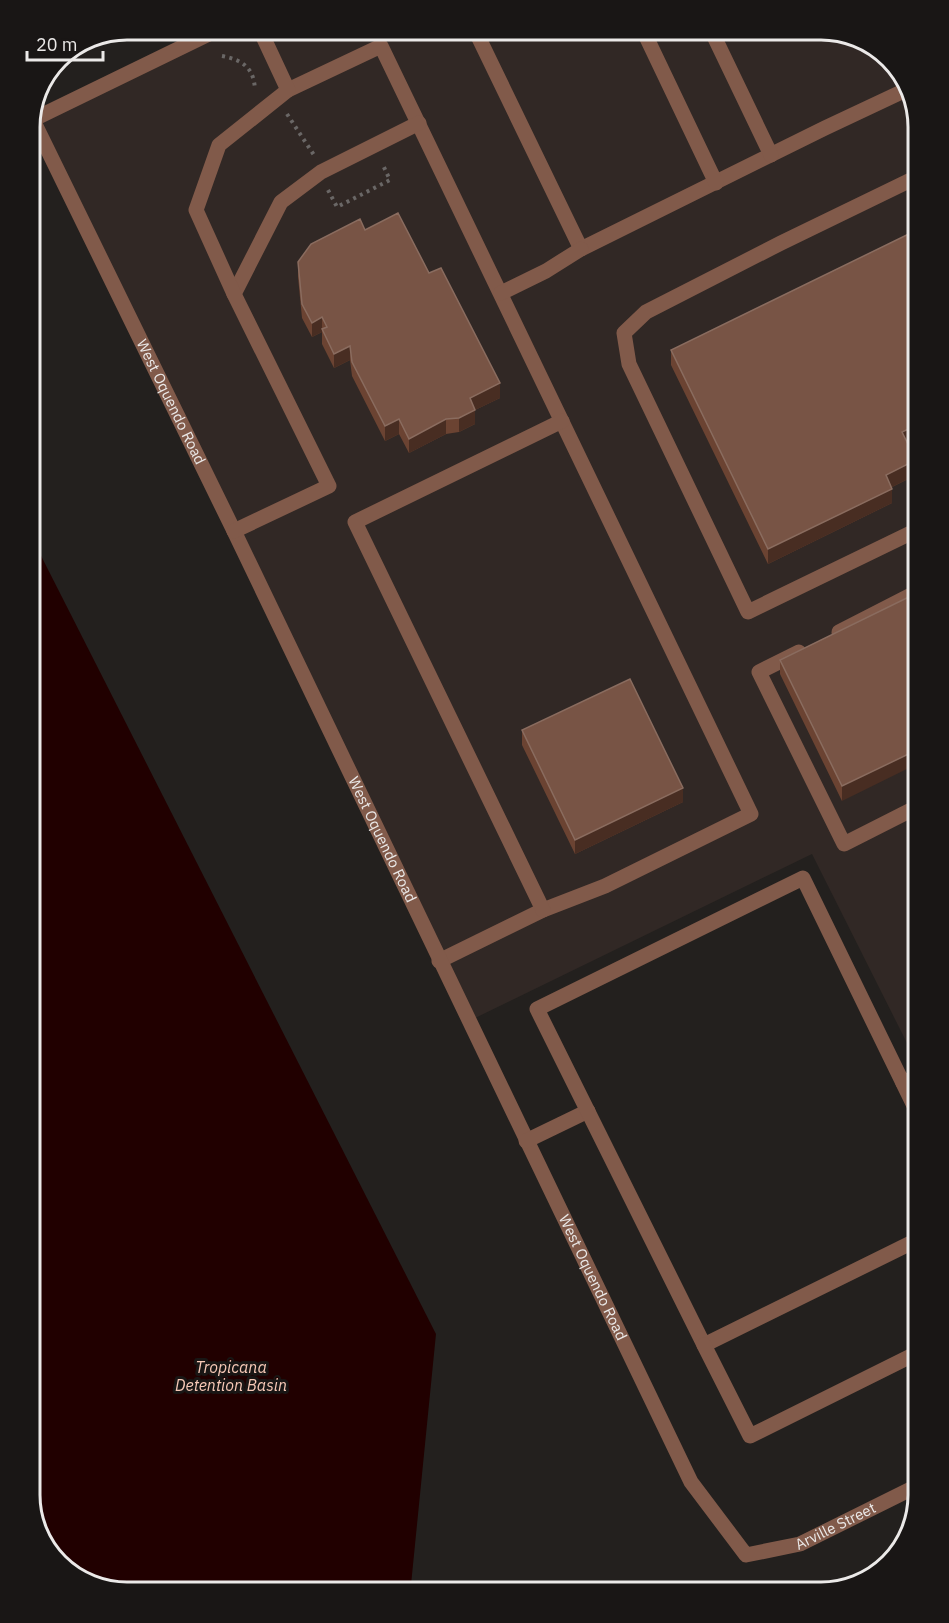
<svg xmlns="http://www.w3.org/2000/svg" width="949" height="1623" font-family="'IBM Plex Sans',sans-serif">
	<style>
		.built { fill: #312825 }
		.water { fill: #210000 }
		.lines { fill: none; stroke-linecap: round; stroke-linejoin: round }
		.path { stroke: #6a6766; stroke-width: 4; stroke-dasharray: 3 4.5; stroke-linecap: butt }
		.minor { stroke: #815a4a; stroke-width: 15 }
		.wall { fill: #6b4332 }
		.shaded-wall { fill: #482d22 }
		.building { fill: #785445; stroke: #8a6c5f; stroke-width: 1.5 }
		.labels { text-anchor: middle; stroke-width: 6; stroke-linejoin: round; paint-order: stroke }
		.street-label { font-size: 15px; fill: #ebe9e8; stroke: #191615 }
		.water-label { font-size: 16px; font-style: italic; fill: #f7c9b7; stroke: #191615 }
		.rim { fill: none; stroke: #ebe9e8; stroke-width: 3 }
	</style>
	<rect width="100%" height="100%" fill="#23201e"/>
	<path class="built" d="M217 30H828L876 47 909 85 919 127V1045L910 1049 812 854 471 1020 33 120Z"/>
	<path class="water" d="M30 534 436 1334 411 1585 405 1593H121L74 1577 40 1538 30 1496Z"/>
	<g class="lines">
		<path class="path" d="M222 56C243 60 254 68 255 90
			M287 114 314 155
			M328 190 337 207 390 180 382 163"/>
		<g class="minor">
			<path d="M475 30 581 249 825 128 910 88"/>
			<path d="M643 30 716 183"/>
			<path d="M711 30 771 155"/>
			<path d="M288 90 381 46 751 814 605 886 543 910 439 961"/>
			<path id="s1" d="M32 118 234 531 691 1482 746 1555 800 1544 919 1485"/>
			<path d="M30 121 217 30"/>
			<path d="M501 293 546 271 581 249"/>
			<path d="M234 294 281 202 321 172 419 123"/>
			<path d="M919 529 748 612 629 364 624 333 646 312 781 243 919 176"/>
			<path d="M234 531 329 486 234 294 196 210 219 145 288 90 260 30"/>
			<path d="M839 632 919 591"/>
			<path d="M799 652 759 672 844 844 919 806"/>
			<path d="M543 910 355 522 562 421"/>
			<path d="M903 1083 919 1075"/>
			<path d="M526 1141 588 1111"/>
			<path d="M919 1239 704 1345 537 1009 803 878 919 1116"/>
			<path d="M704 1345 750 1436 919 1352"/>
		</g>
	</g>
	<path class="wall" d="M365 230 429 273 500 398 475 410V424L459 432 446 434 409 453 399 434 385 441 352 376 350 360 334 368 322 344V332L312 337 302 318 298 277V262Z
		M671 350 908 444 916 475 892 487V503L768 564 671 365Z
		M919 592 842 801 780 674V660Z
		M522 730 683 802 575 854 522 745Z"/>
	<path class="shaded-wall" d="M322 317V332L312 337V323Z
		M350 346V360L334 368V354Z
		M500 383V398L475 410V424L459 432V418L470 398Z
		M399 419V434L385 441V426Z
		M446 419V434L409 453V439Z
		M919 424V439L902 447V432Z
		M916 460V475L886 490V475Z
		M892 489V503L768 564V549Z
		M919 749V763L842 801V786Z
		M683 788V802L575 854V840Z"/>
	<path class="building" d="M398 213 429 273 441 268 500 383 470 398 475 410 459 418 446 419 409 439 399 419 385 426 352 362 350 346 334 354 322 329 327 327 322 317 312 323 302 304 298 262 311 244 360 219 365 230Z
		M919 229V424L902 432 916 460 886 475 892 489 768 549 671 350Z
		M919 592V749L842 786 780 660Z
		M630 679 683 788 575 840 522 730Z"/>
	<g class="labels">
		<g class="street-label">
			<text dy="5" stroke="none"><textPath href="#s1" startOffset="316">West Oquendo Road</textPath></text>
			<text dy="5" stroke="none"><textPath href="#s1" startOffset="802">West Oquendo Road</textPath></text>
			<text dy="5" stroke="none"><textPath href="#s1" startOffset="1288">West Oquendo Road</textPath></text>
			<text dy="5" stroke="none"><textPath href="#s1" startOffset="1701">Arville Street</textPath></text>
		</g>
		<g class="water-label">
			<text x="231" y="1373">Tropicana<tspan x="231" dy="18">Detention Basin</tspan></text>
		</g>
	</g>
	<path d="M0 0H949V1623H0ZM127 40H821A87 87 0 0 1 908 127V1495A87 87 0 0 1 821 1582H127A87 87 0 0 1 40 1495V127A87 87 0 0 1 127 40Z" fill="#191615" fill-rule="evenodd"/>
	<path class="rim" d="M127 40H821A87 87 0 0 1 908 127V1495A87 87 0 0 1 821 1582H127A87 87 0 0 1 40 1495V127A87 87 0 0 1 127 40Z"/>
	<path d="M27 51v9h76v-9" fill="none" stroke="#ebe9e8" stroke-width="3"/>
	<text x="36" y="51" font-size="18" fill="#ebe9e8" stroke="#191615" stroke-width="4.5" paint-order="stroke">20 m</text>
</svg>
